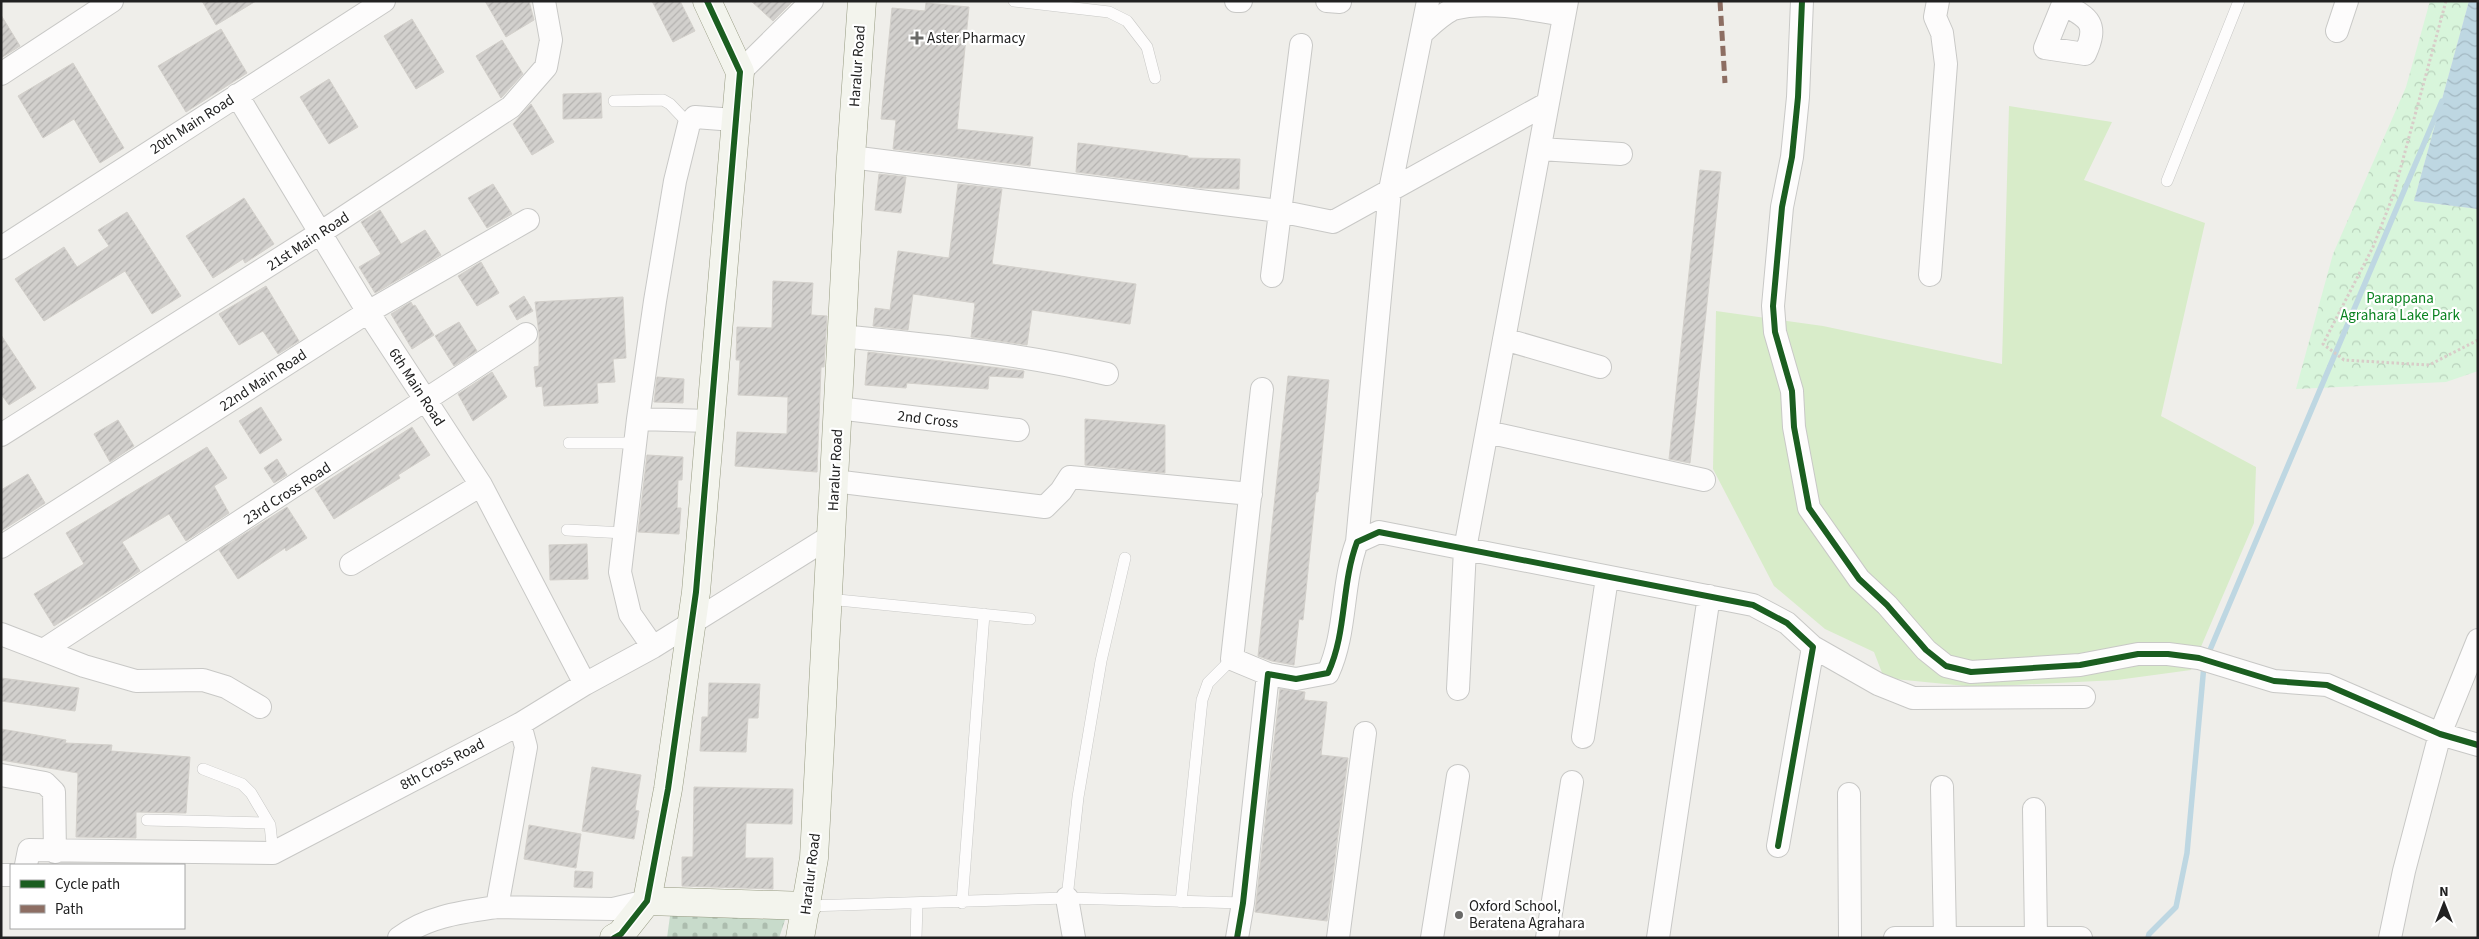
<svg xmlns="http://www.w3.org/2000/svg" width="2479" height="939" font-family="'Source Sans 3',sans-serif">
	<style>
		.grass { fill: #d8ecc9 }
		.cemetery { fill: url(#cemetery-stones) }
		.park { fill: url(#park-crowns) }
		.water { fill: url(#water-waves) }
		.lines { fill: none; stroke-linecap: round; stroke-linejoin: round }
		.stream { stroke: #bed7e2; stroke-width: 5.5 }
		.building { fill: url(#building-hatch); stroke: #d3d0cb }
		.lane-casing { stroke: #c8c8c6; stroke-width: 12 }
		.street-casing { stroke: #c8c8c6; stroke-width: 24 }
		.secondary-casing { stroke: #969a81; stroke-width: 29 }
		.path { stroke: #d8ccc8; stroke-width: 3; stroke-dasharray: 2.5 2.5; stroke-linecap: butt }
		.lane { stroke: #fdfcfc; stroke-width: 11 }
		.street { stroke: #fdfcfc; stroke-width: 22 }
		.secondary { stroke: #f3f4ed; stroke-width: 28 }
		.quiet { stroke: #8d6e63; stroke-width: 5; stroke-dasharray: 10 5; stroke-linecap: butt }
		.cycleway-casing { stroke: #fff; stroke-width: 9 }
		.cycleway { stroke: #1b5e20; stroke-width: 6 }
		.poi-dot { fill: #696967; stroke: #fff; stroke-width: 2 }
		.labels { text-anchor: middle; stroke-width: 4.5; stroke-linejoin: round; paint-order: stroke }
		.poi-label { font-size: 15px; fill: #212121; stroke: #fff; text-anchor: start }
		.street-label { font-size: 15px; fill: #212121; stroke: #fff }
		.park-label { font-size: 15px; fill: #0b8321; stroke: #fff }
	</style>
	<defs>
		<pattern id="cemetery-stones" width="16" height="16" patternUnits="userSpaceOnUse" patternTransform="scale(1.25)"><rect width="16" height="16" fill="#c8dbcb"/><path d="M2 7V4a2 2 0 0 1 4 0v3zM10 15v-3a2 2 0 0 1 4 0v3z" fill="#acbcae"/></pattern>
		<pattern id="park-crowns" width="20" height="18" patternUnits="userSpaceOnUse" patternTransform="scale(1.25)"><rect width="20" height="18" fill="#d8f5db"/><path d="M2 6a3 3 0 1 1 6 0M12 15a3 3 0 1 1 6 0" fill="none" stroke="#b9d2bc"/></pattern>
		<pattern id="water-waves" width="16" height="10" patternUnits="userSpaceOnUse" patternTransform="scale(1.25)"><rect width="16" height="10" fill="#bed7e2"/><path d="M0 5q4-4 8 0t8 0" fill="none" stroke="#a3b8c2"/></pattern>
		<pattern id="building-hatch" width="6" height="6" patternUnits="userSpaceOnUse" patternTransform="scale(1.25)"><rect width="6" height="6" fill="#d2d0cd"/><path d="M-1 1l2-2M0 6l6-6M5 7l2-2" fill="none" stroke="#b4b2b0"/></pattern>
	</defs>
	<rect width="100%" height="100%" fill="#efeeea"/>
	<path class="grass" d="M2009 106 2112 122 2084 180 2205 223 2161 416 2256 467 2254 523 2191 670 2117 680 1976 687 1884 678 1874 652 1825 629 1774 586 1713 469 1716 311 1823 326 2002 364Z"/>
	<path class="cemetery" d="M670 916 786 917 779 938H667Z"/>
	<path class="park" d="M2430 1H2469L2414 201 2478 209V371L2446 382 2296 389 2333 254 2406 87Z"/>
	<path class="water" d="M2469 1H2478V209L2414 201Z"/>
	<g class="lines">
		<path class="stream" d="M2207 657 2442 101
			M2148 938 2149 934 2176 907 2187 853 2204 665"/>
	</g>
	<path class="building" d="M202 1H256L216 25Z
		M485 1H529L534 20 506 37Z
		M652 1H680L695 31 673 42Z
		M751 1H793L773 21Z
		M926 3 969 7 957 129 1033 137 1030 166 893 149 896 120 881 119 892 8 925 11Z
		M1 15 20 46 1 58Z
		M412 19 444 72 416 89 384 36Z
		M221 29 247 73 186 112 158 66Z
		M502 40 523 74 501 98 476 56Z
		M73 63 124 148 100 163 74 119 43 138 18 96Z
		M329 79 358 127 329 144 300 97Z
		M601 93 602 118 563 119V94Z
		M531 104 554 142 532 155 513 124Z
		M1078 143 1188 156V158L1240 159 1239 189 1201 188 1076 172Z
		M1700 170 1721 172 1690 463 1669 459Z
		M879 174 906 177 901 213 875 210Z
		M493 184 512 214 487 228 468 198Z
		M958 184 1002 189 992 264 1136 284 1130 324 1032 310 1027 345 971 337 975 303 913 294 908 330 873 326 875 308 890 310 898 251 949 258Z
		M244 198 274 244 245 263 243 259 213 278 186 236Z
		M380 210 401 244 425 230 441 255 375 293 359 267 381 254 361 222Z
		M127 212 181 296 152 314 125 271 44 321 15 279 64 247 77 267 109 246 98 230Z
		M481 262 499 293 477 306 458 276Z
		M773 281 813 283 811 315 827 316 824 367H821L817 472 735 466 737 432 787 434 788 397 738 395 740 360H736L737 327 772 328Z
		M266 286 299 341 278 354 263 331 239 345 219 314Z
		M524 296 533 311 517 320 509 306Z
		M623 297 626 358 613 359 615 382 597 383 598 403 544 406 542 386 536 387 534 367 539 366V334L535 302Z
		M411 302 413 306 415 305 434 335 412 349 391 314Z
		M459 322 477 351 454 366 435 336Z
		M1 335 36 388 9 405 1 394Z
		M868 352 1024 371 1023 378 989 376 988 389 907 383 906 388 865 385Z
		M492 372 507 397 473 421 458 394Z
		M1288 376 1329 380 1318 492H1316L1303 620 1299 619 1294 665 1272 661 1258 656Z
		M657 377 684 379 683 403 654 402Z
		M261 407 282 440 260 454 239 421Z
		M1085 419 1165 425V473L1085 465Z
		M118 420 134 446 110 462 94 434Z
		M412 427 430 455 398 475 400 478 334 519 315 489Z
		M207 447 227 478 214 486 229 513 186 541 169 514 122 542 140 571 54 626 34 594 84 564 66 533Z
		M647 455 683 457 682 480H678L677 508H681L679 534 638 532Z
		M277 459 287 475 274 483 264 468Z
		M28 474 45 503 1 531V490Z
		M287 507 307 538 286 551 285 548 238 579 219 550Z
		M587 544 588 579 550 580 549 545Z
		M1 678 79 688 75 711 1 701Z
		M709 683 760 684 758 718H748L746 752 700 751 702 717H708Z
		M1280 689 1305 692 1304 700 1327 702 1321 755 1348 758 1327 921 1255 912Z
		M1 729 66 740 65 743 112 745 111 751 190 757 186 813 136 812V838L76 837 78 773 1 760Z
		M592 767 641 775 635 810 639 811 634 839 582 831Z
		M694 787 793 789 792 824 746 823 745 858H773V889L682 886V857H693Z
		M529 825 581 834 576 868 524 859Z
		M575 871 593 872 592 888 574 887Z"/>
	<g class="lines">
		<g class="lane-casing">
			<path id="lane" d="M1014 1 1109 12 1127 21 1147 47 1155 78
				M614 101 663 100 670 104 689 124
				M2167 181 2239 1
				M569 443H635
				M567 530 625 533
				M828 599 1030 619
				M203 769 242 784 251 793 270 825 273 853
				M147 820 269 823
				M1067 898 1078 797 1101 661 1125 558
				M1181 902 1202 700 1208 683 1232 659
				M962 903 984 614
				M807 906 1067 898 1243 903
				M916 938 917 904"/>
		</g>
		<g class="street-casing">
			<path id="street" d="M1236 1H1241
				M1327 1 1340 2
				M1802 1 1798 97 1792 157 1782 207 1773 306 1775 332 1792 391 1794 427 1809 508 1859 579 1887 605 1926 650 1946 666 1971 672 2080 665 2138 654H2168L2199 658 2274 681 2327 685 2440 734 2478 745
				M2063 4C2089 18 2099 23 2085 54L2045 48Z
				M2337 31 2347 1
				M1422 33C1432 24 1441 15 1453 9 1485 0 1531 9 1564 15
				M740 72 812 1
				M1 74 112 1
				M237 95 368 312 481 485 585 684
				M1540 149 1621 154
				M851 157 1279 211 1333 222 1548 103 1567 1
				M1 248 384 1
				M1930 275 1946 64 1942 33 1935 17 1938 1
				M1272 276 1301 45
				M841 336C931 345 1020 353 1107 374
				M1504 339 1600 367
				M1262 389 1232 659 1268 674
				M838 408 1018 430
				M638 419 710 421
				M1487 432 1704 480
				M1 435 320 233 511 107 546 67 551 40 544 1
				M834 481 1045 507 1061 491 1070 477 1251 494
				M1357 542 1390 190 1428 1
				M1 547 368 312 528 220
				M351 564 481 485
				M1 634 84 666 136 681 203 680 226 687 260 707
				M653 647 630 614 620 572 638 419 655 301 675 181 689 124 695 117 734 120
				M1813 647 1878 684 1913 698 2084 697
				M45 649 526 334
				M1458 689 1465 549 1548 103
				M520 724 526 747 497 907 613 909 647 901
				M1583 737 1607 578
				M1 775 45 783 54 792 55 852
				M1942 787 1945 937
				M1849 794 1850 938
				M2034 809 2036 936
				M26 865 29 850 273 853 520 724 585 684 653 647 831 536
				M1 875H11
				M1067 898 1074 938
				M399 938C427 916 463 912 497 907
				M1237 938 1243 903 1268 674 1296 679 1328 673C1347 632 1341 585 1357 542L1379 532 1753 605 1787 623 1813 647 1778 846
				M1338 938 1365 733
				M1432 938 1458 776
				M1547 938 1572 782
				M1658 938 1709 596
				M1895 938H2081
				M2390 938 2404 871 2440 734 2478 640"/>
		</g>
		<g class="secondary-casing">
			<path id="secondary" d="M647 901 807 906
				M614 938 621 934 647 901 668 789 696 592 740 72 707 1
				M800 938 814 858 851 157 862 1"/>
		</g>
		<path class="path" d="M2446 1 2393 196 2373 247 2323 344 2344 360 2429 365 2478 340"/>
		<use href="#lane" class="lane"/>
		<use href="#street" class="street"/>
		<use href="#secondary" class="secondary"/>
		<path class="quiet" d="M1720 1 1725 83"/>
		<g class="cycleway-casing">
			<path id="cycleway" d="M1802 1 1798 97 1792 157 1782 207 1773 306 1775 332 1792 391 1794 427 1809 508 1859 579 1887 605 1926 650 1946 666 1971 672 2080 665 2138 654H2168L2199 658 2274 681 2327 685 2440 734 2478 745
				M614 938 621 934 647 901 668 789 696 592 740 72 707 1
				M1237 938 1243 903 1268 674 1296 679 1328 673C1347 632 1341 585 1357 542L1379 532 1753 605 1787 623 1813 647 1778 846"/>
		</g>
		<use href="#cycleway" class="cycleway"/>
	</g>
	<g class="poi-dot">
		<path d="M914.5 30.5h5v5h5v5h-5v5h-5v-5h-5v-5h5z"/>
		<circle cx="1459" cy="915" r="5"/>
	</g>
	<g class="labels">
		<g class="poi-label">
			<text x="927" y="43">Aster Pharmacy</text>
			<text x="1469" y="911">Oxford School,<tspan x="1469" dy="17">Beratena Agrahara</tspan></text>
		</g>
		<g class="street-label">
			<text transform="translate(857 66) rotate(-86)" y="5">Haralur Road</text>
			<text transform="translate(192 124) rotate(-33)" y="5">20th Main Road</text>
			<text transform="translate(308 241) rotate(-33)" y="5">21st Main Road</text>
			<text transform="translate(263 380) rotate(-33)" y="5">22nd Main Road</text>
			<text transform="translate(417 387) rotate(57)" y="5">6th Main Road</text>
			<text transform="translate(928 419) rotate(7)" y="5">2nd Cross</text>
			<text transform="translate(835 470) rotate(-87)" y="5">Haralur Road</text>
			<text transform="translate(287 493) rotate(-33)" y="5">23rd Cross Road</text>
			<text transform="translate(442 764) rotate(-28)" y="5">8th Cross Road</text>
			<text transform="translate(810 874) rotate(-83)" y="5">Haralur Road</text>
		</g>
		<g class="park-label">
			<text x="2400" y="303">Parappana<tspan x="2400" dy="17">Agrahara Lake Park</tspan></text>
		</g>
	</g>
	<rect width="2479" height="939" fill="none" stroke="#212121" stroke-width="5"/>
	<rect x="10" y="864" width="175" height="65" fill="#ffffff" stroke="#a6a6a6"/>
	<rect x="20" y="880" width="25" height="8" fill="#1b5e20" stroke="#a6a6a6"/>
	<text x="55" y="889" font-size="15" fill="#212121">Cycle path</text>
	<rect x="20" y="905" width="25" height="8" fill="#8d6e63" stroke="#a6a6a6"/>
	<text x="55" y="914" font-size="15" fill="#212121">Path</text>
	<g transform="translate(2444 904)" stroke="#ffffff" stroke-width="4" paint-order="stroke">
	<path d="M0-4L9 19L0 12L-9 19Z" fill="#212121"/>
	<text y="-8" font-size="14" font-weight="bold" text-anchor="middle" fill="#212121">N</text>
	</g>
</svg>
